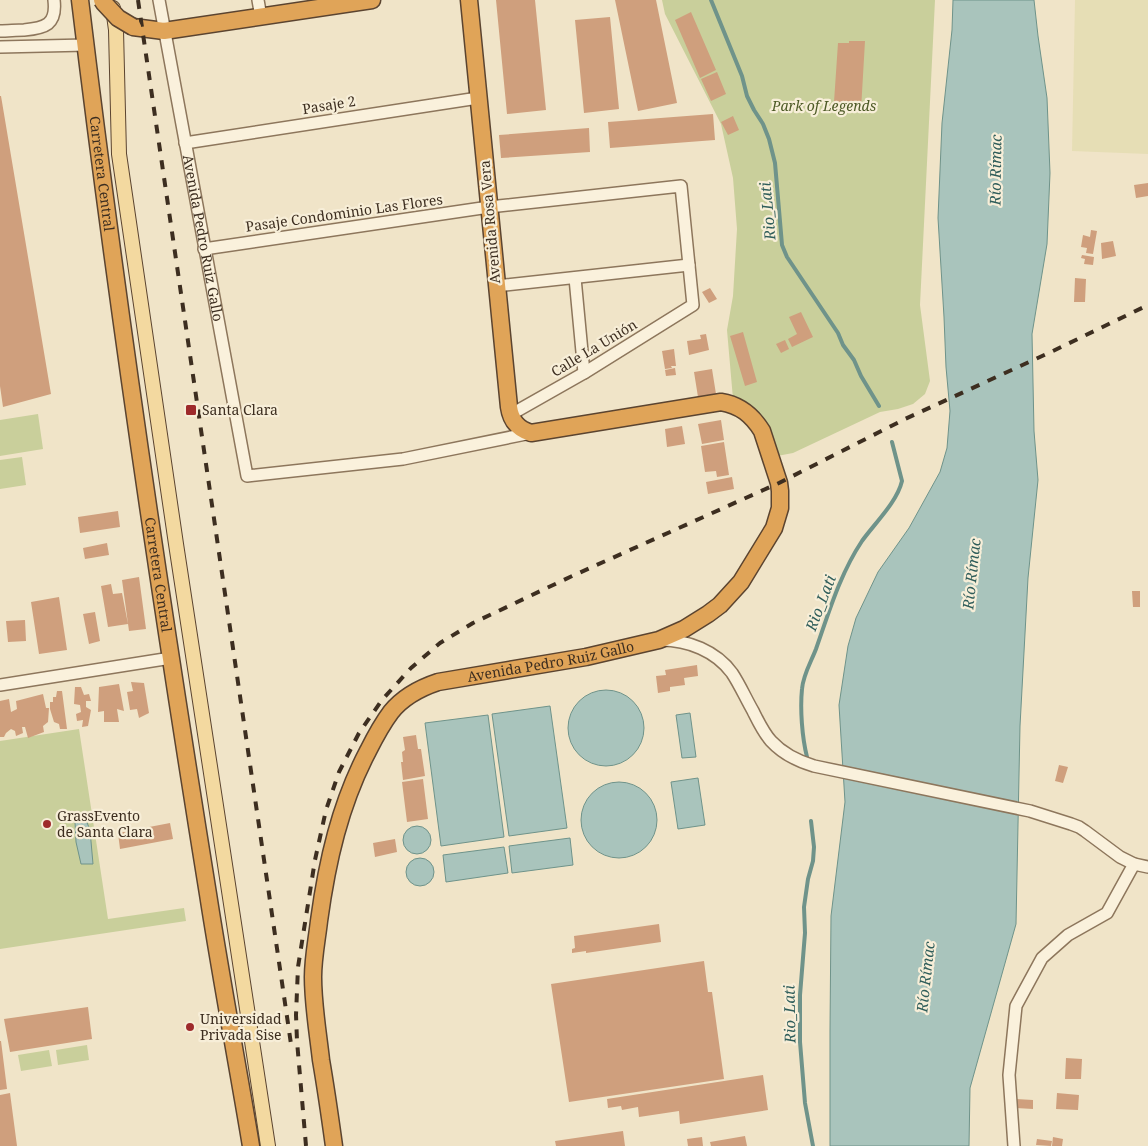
<svg xmlns="http://www.w3.org/2000/svg" width="1148" height="1146" font-family="'Noto Serif',serif">
	<style>
		.farmland { fill: #e6deb5 }
		.green { fill: #c9cf9b }
		.water { fill: #a9c4bc; stroke: #6f938a }
		.lines { fill: none; stroke-linecap: round; stroke-linejoin: round }
		.stream { stroke: #6f938a; stroke-width: 4 }
		.building { fill: #cf9f7d }
		.minor-casing { stroke: #8d765c; stroke-width: 14 }
		.major-casing { stroke: #5b4430; stroke-width: 16 }
		.highway-casing { stroke: #5b4430; stroke-width: 19 }
		.minor { stroke: #faf1dc; stroke-width: 11 }
		.major { stroke: #f3d9a0; stroke-width: 14 }
		.highway { stroke: #e0a458; stroke-width: 16 }
		.rail { stroke: #3d2e20; stroke-width: 4; stroke-dasharray: 9 9; stroke-linecap: butt }
		.highway-bridge-casing { stroke: #5b4430; stroke-width: 19; stroke-linecap: butt }
		.highway-bridge { stroke: #e0a458; stroke-width: 16 }
		.poi-dot { fill: #9e2a2b; stroke: #f7eed8; stroke-width: 2 }
		.labels { text-anchor: middle; stroke-width: 4.5; stroke-linejoin: round; paint-order: stroke }
		.street-label { font-size: 14px; fill: #3d2e20; stroke: #f7eed8 }
		.park-label { font-size: 14px; font-style: italic; fill: #4d5a26; stroke: #f7eed8 }
		.poi-label { font-size: 14px; fill: #3d2e20; stroke: #f7eed8; text-anchor: start }
		.water-label { font-size: 15px; font-style: italic; fill: #2f5d5a; stroke: #f7eed8 }
	</style>
	<rect width="100%" height="100%" fill="#f0e4c8"/>
	<path class="farmland" d="M1075 0H1148V154L1072 151Z"/>
	<path class="green" d="M662 0H935L920 305 930 381 925 394 913 404 898 409 880 412 793 453 777 456 733 399 727 330 733 296 737 229 733 178 721 124 665 14Z
		M38 414 43 449 0 456V420Z
		M22 457 26 485 0 489V460Z
		M79 729 108 919 184 908 186 921 0 949V741Z
		M87 1045 89 1060 58 1065 56 1050Z
		M49 1050 52 1066 21 1071 18 1055Z"/>
	<path class="water" d="M953 0H1034L1038 36 1047 98 1050 173 1047 244 1032 334 1034 431 1038 480 1028 578 1020 726 1016 924 970 1088 969 1146H830V1031L831 916 845 802 839 705 848 646 856 618 878 572 909 528 940 472 947 448 950 411 946 367 944 317 938 218 942 123 952 30Z
		M568 728a38 38 0 1 1 76 0a38 38 0 1 1-76 0Z
		M550 706 567 828 509 836 492 714Z
		M690 713 696 757 682 758 676 715Z
		M488 715 504 837 441 846 425 723Z
		M698 778 705 825 678 829 671 782Z
		M581 820a38 38 0 1 1 76 0a38 38 0 1 1-76 0Z
		M86 820 90 830 93 864H81L76 842 75 822Z
		M403 840a14 14 0 1 1 28 0a14 14 0 1 1-28 0Z
		M570 838 573 865 512 873 509 846Z
		M504 847 508 873 446 882 443 855Z
		M406 872a14 14 0 1 1 28 0a14 14 0 1 1-28 0Z"/>
	<g class="lines">
		<path class="stream" d="M711 0 742 76 747 96 754 110 763 124 769 139 775 163 782 245 787 257 838 333 843 345 854 360 861 376 879 406
			M807 757C802 737 800 709 802 689 803 675 811 662 816 649 829 612 840 574 862 541 875 523 897 502 902 481L892 442
			M811 821 814 847 813 861 808 879 804 907 805 933 800 995V1042L805 1103 813 1146"/>
	</g>
	<path class="building" d="M496 0H535L546 110 507 114Z
		M615 0H656L677 103 638 111Z
		M691 12 716 70 700 78 675 20Z
		M610 17 619 109 584 113 575 20Z
		M849 41H865L861 110 851 109V103L834 102 838 43H849Z
		M717 72 726 94 711 101 701 79Z
		M0 96H1L51 394 3 407 0 386Z
		M713 114 715 140 610 148 608 122Z
		M733 116 739 130 728 135 721 122Z
		M589 128 590 152 501 158 499 135Z
		M1148 183V196L1136 198 1134 185Z
		M1091 230 1097 231 1093 254 1086 253 1087 248 1081 247 1083 235 1090 237Z
		M1113 241 1116 256 1102 259 1101 243Z
		M1082 255 1094 257 1093 265 1084 264 1085 259 1081 258Z
		M1075 278 1086 279 1085 302H1074Z
		M710 288 717 299 709 303 702 292Z
		M801 312 813 337 792 347 788 339 797 334 789 317Z
		M743 332 757 382 745 386 730 336Z
		M706 334 709 350 689 355 687 341 701 339 700 335Z
		M785 340 789 349 781 353 776 344Z
		M674 349 676 366H671L672 368 665 369 662 351Z
		M675 368 676 375 666 376 665 370Z
		M712 369 716 394 698 397 694 372Z
		M721 420 724 440 702 444 698 424Z
		M682 426 685 444 667 447 665 429Z
		M724 442 729 475 717 477 716 471 705 472 701 446Z
		M732 477 734 489 708 494 706 482Z
		M118 511 120 527 80 533 78 517Z
		M107 543 109 555 85 559 83 548Z
		M139 577 146 629 129 631 122 580Z
		M111 584 113 594 122 593 128 624 108 627 101 586Z
		M1132 591H1140V607H1133Z
		M59 597 67 650 39 654 31 602Z
		M95 612 100 641 89 644 83 614Z
		M25 620 26 641 8 642 6 621Z
		M697 665 698 676 684 678 685 685 670 687V691L658 693 656 676 666 675 665 670Z
		M131 682 144 683 149 713 139 718 137 709 130 710 127 692 133 691Z
		M119 684 124 711 117 709 119 722H104V711L98 712 99 687Z
		M75 687H81L84 695 89 694 91 701H86V707L91 710 88 726 82 727 83 720 77 721 76 714 81 712 80 705 74 704Z
		M57 691H62L67 729H60L59 724 54 722 50 709V702H53V697H56Z
		M43 694 46 708H49L48 722 43 726 44 732 28 738 25 727H22L23 733 16 736 15 731 11 729 6 733 4 737H0V701L9 699 11 712 17 709 16 701Z
		M416 735 418 749H421L425 776 403 780 401 762H403L402 752 405 750 403 737Z
		M1059 765 1068 767 1063 783 1055 781Z
		M423 779 428 819 407 822 402 782Z
		M170 823 173 839 120 849 118 833Z
		M395 839 397 852 375 857 373 843Z
		M659 924 661 942 586 953V951L572 953V949L575 948 574 936Z
		M704 961 708 992H712L724 1079 569 1102 551 984Z
		M88 1007 92 1039 10 1052 4 1019Z
		M0 1041H1L7 1089 0 1090Z
		M1066 1058 1082 1059 1081 1079H1065Z
		M763 1075 768 1110 680 1124 679 1111 639 1117 638 1107 622 1110 621 1106 608 1108 607 1099Z
		M10 1093 17 1146H0V1095Z
		M1057 1093 1079 1095 1078 1110 1056 1109Z
		M1016 1099 1033 1100V1109L1016 1108Z
		M623 1131 625 1146H556L555 1141Z
		M745 1136 747 1146H711L710 1142Z
		M702 1137 703 1146H688L687 1139Z
		M1053 1137 1063 1139 1062 1146H1052Z
		M1037 1139 1052 1141 1051 1146 1036 1145Z"/>
	<g class="lines">
		<g class="minor-casing">
			<g id="minor">
				<path id="s1" d="M159 0 247 476 403 459 531 433"/>
				<path d="M258 0 261 17"/>
				<path d="M0 31C8 31 16 30 24 30 45 28 57 25 54 0"/>
				<path d="M0 47 86 45"/>
				<path d="M185 143 478 98"/>
				<path d="M204 249 489 207 681 186 693 305 584 373 510 415"/>
				<path d="M575 278 584 373"/>
				<path d="M496 286 689 265"/>
				<path d="M661 640C688 640 716 651 732 673 740 685 746 699 753 711 758 721 763 732 771 741 783 754 797 761 814 766L1030 811 1071 824 1079 827 1085 831 1120 857 1134 864 1148 867"/>
				<path d="M0 685 171 658"/>
				<path d="M1014 1146 1009 1075 1016 1006 1042 958 1068 935 1107 913 1134 864"/>
			</g>
		</g>
		<g class="major-casing">
			<path id="major" d="M113 8 116 30 119 154 176 544 268 1146"/>
		</g>
		<g class="highway-casing">
			<g id="highway">
				<path id="s2" d="M80 0C116 299 160 597 208 894 221 978 237 1062 251 1146"/>
				<path d="M133 27 164 31 372 0"/>
				<path id="s3" d="M334 1146C330 1117 326 1089 321 1060 318 1033 313 1005 313 977 313 958 317 939 319 921 327 862 340 804 368 751 375 737 382 724 391 712 403 697 420 688 438 682L586 657 659 640 684 629 708 614 720 605 741 582 774 528 780 508V491L779 483 762 431C752 415 740 405 721 402L531 433C518 429 511 421 509 407L469 0"/>
			</g>
		</g>
		<use href="#minor" class="minor"/>
		<use href="#major" class="major"/>
		<use href="#highway" class="highway"/>
		<path class="rail" d="M138 0 291 1044
			M306 1146 297 1041 296 1015 298 967 315 860 326 810 339 772 359 733 382 700 411 668 440 643 473 623 570 577 779 483 905 419 1053 351 1148 305"/>
		<g class="highway-bridge-casing">
			<path id="highway-bridge" d="M102 0 104 3 118 18 133 27"/>
		</g>
		<use href="#highway-bridge" class="highway-bridge"/>
	</g>
	<g class="poi-dot">
		<rect x="185" y="404" width="12" height="12" rx="2.5"/>
		<circle cx="47" cy="824" r="5"/>
		<circle cx="190" cy="1027" r="5"/>
	</g>
	<g class="labels">
		<g class="street-label">
			<text transform="translate(329 105) rotate(-9)" y="5">Pasaje 2</text>
			<text dy="5" stroke="none"><textPath href="#s2" startOffset="175">Carretera Central</textPath></text>
			<text transform="translate(344 213) rotate(-8)" y="5">Pasaje Condominio Las Flores</text>
			<text transform="translate(490 222) rotate(-95)" y="5">Avenida Rosa Vera</text>
			<text dy="5" stroke="none"><textPath href="#s1" startOffset="242">Avenida Pedro Ruiz Gallo</textPath></text>
			<text transform="translate(594 348) rotate(-31)" y="5">Calle La Unión</text>
			<text dy="5" stroke="none"><textPath href="#s2" startOffset="580">Carretera Central</textPath></text>
			<text dy="5" stroke="none"><textPath href="#s3" startOffset="621">Avenida Pedro Ruiz Gallo</textPath></text>
		</g>
		<g class="park-label">
			<text x="824" y="111">Park of Legends</text>
		</g>
		<g class="poi-label">
			<text x="202" y="415">Santa Clara</text>
			<text x="57" y="821">GrassEvento<tspan x="57" dy="16">de Santa Clara</tspan></text>
			<text x="200" y="1024">Universidad<tspan x="200" dy="16">Privada Sise</tspan></text>
		</g>
		<g class="water-label">
			<text transform="translate(996 170) rotate(-89)" y="5">Río Rímac</text>
			<text transform="translate(768 211) rotate(-95)" y="5">Rio_Lati</text>
			<text transform="translate(972 574) rotate(-84)" y="5">Río Rímac</text>
			<text transform="translate(821 603) rotate(-69)" y="5">Rio_Lati</text>
			<text transform="translate(926 977) rotate(-84)" y="5">Río Rímac</text>
			<text transform="translate(790 1014) rotate(-91)" y="5">Rio_Lati</text>
		</g>
	</g>
</svg>
